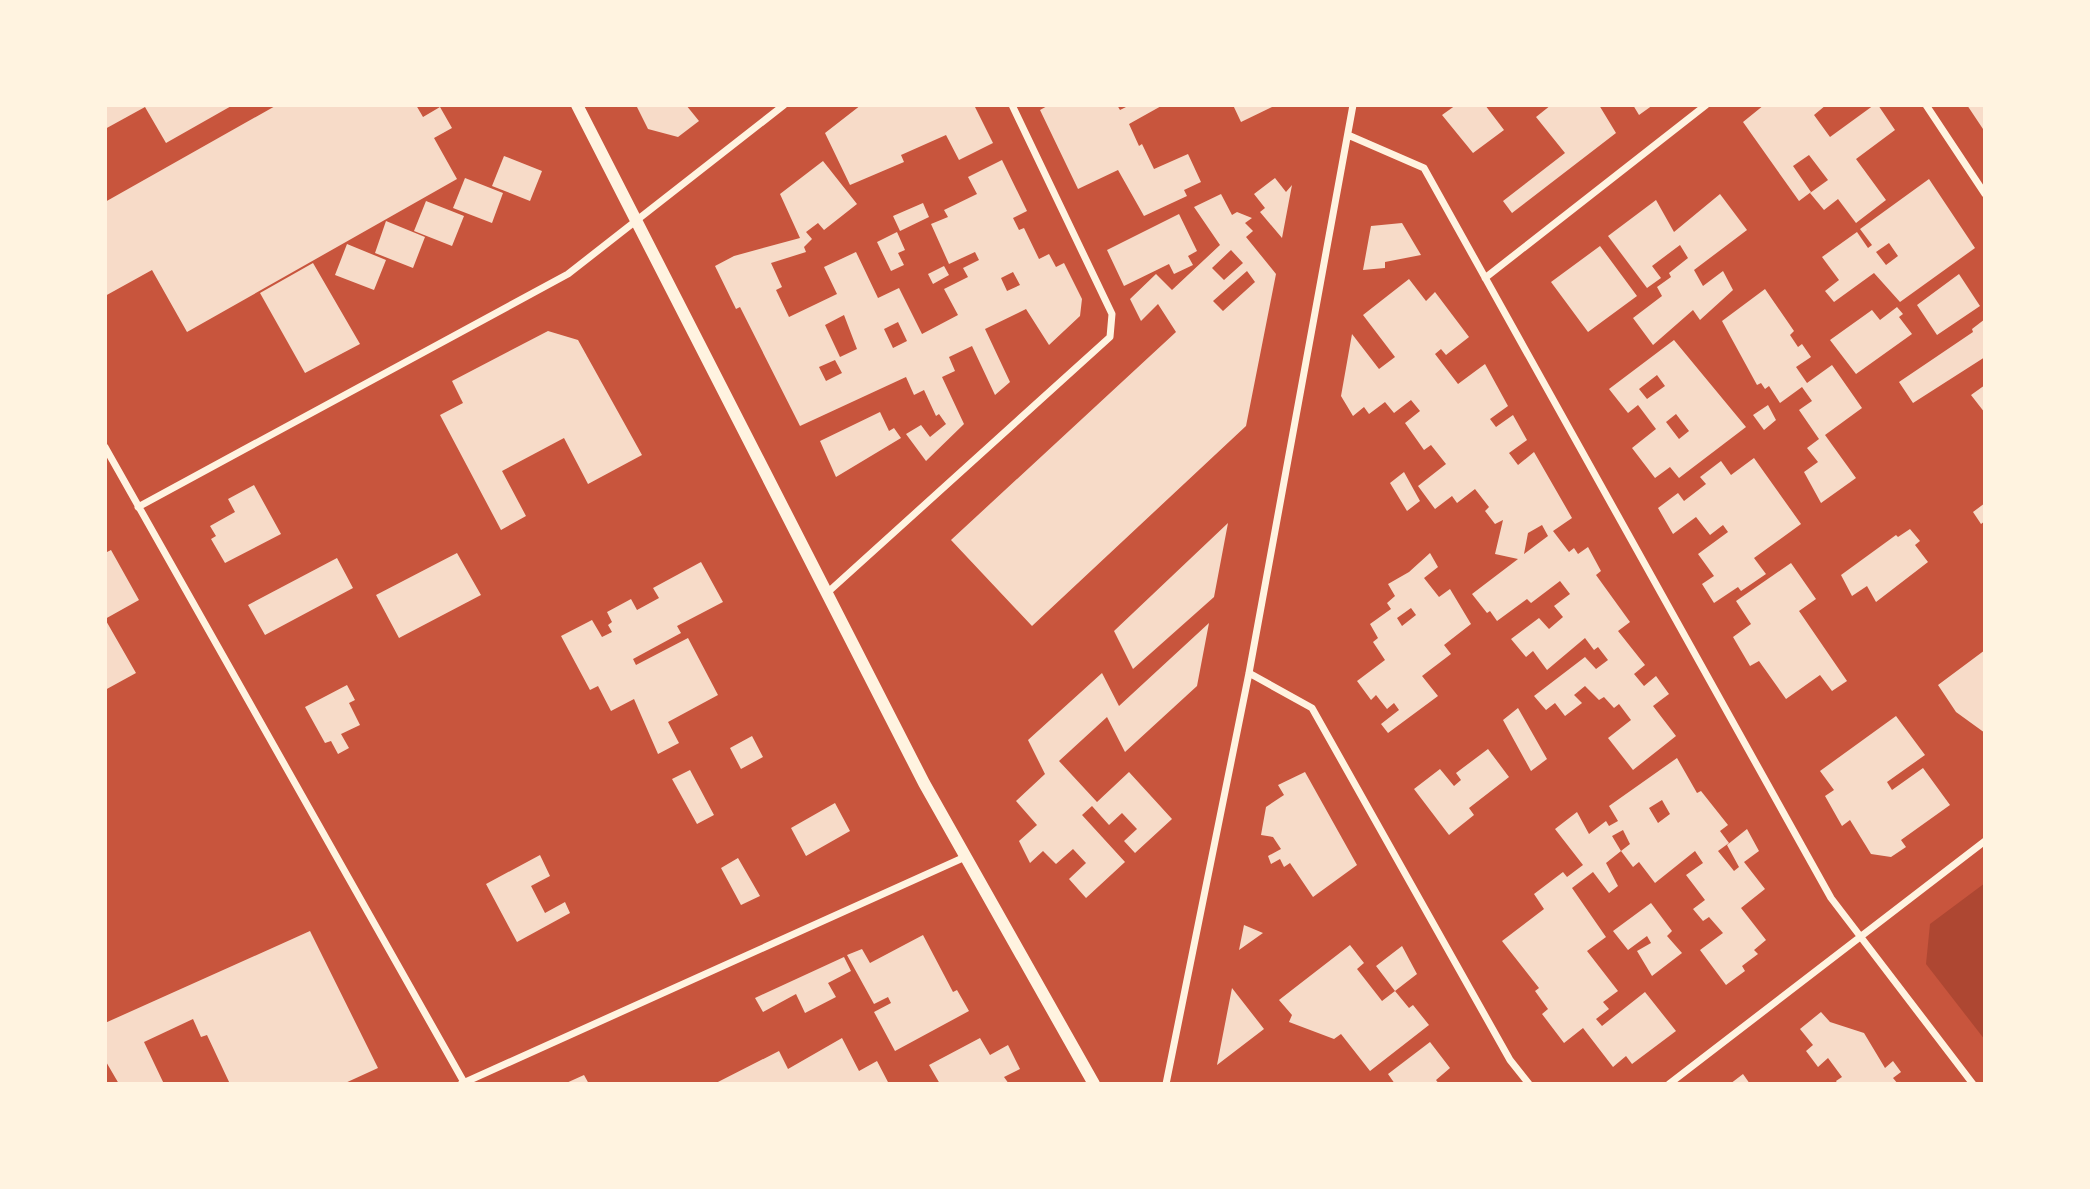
<svg xmlns="http://www.w3.org/2000/svg" width="2090" height="1189" font-family="'Playfair Display',serif">
	<style>
		.green { fill: #ae4732 }
		.building { fill: #f7dbc8; fill-rule: evenodd }
		.lines { fill: none; stroke-linecap: round; stroke-linejoin: round }
		.minor { stroke: #fff3e0; stroke-width: 7 }
		.tertiary { stroke: #fff3e0; stroke-width: 12 }
	</style>
	<rect width="100%" height="100%" fill="#c8553d"/>
	<path class="green" d="M1985 883V1040L1926 964 1930 924Z"/>
	<path class="building" d="M105 105H233L166 143 145 107 105 129Z
		M277 105H416L423 117 440 107 452 128 434 138 457 179 187 332 152 270 105 296V202Z
		M636 105H686L699 121 678 137 648 129Z
		M861 105H974L993 143 959 160 946 135 901 155 904 162 850 185 825 133Z
		M1049 105H1117L1120 110 1130 105H1163L1129 124 1139 146 1142 144 1154 169 1188 154 1201 182 1184 190 1187 196 1144 216 1118 170 1078 189 1040 110Z
		M1233 105H1276L1241 122Z
		M1456 105H1485L1504 130 1473 153 1442 115Z
		M1551 105H1599L1616 133 1512 213 1503 201 1565 153 1536 117Z
		M1633 105H1653L1639 115Z
		M1764 105H1826L1814 115 1830 137 1874 105H1878L1895 130 1856 159 1886 200 1856 223 1838 199 1824 210 1810 193 1828 180 1809 155 1793 166 1811 192 1799 201 1743 122Z
		M1967 105H1985V132Z
		M504 156 542 171 530 201 492 186Z
		M1002 160 1027 211 1013 218 1019 230 1024 228 1039 259 1049 254 1056 267 1064 263 1082 299 1080 316 1049 345 1026 309 985 329 1010 382 995 395 972 346 949 357 955 371 942 377 964 424 926 461 906 434 921 425 930 437 946 424 939 414 936 416 924 390 914 395 906 377 800 426 740 307 736 309 715 266 734 256 800 238 780 194 823 161 857 204 824 230 818 223 806 232 812 239 804 247 806 252 771 263 782 287 776 290 789 317 837 294 824 267 856 252 878 298 899 288 922 334 958 315 944 289 968 277 963 268 979 260 975 252 949 264 931 224 948 217 944 210 977 194 968 177ZM1013 272 1020 285 1007 291 1001 278ZM844 315 857 349 840 357 825 325ZM898 322 907 341 893 348 884 329ZM835 360 842 373 826 381 819 367Z
		M465 178 503 193 492 223 453 208Z
		M1275 178 1286 192 1292 185 1282 238 1260 212 1265 208 1254 194Z
		M1929 179 1975 248 1900 302 1874 273 1834 302 1825 291 1839 280 1822 257 1857 232 1868 248 1872 245 1860 229ZM1889 243 1898 256 1886 265 1876 252Z
		M1221 194 1232 215 1237 212 1252 218 1245 223 1253 231 1246 237 1276 274 1246 426 1032 626 951 540 1176 332 1158 304 1141 321 1130 299 1156 274 1172 290 1220 245 1194 207ZM1231 250 1243 263 1224 280 1212 268ZM1247 271 1255 282 1223 311 1213 301Z
		M1720 194 1747 230 1694 270 1703 286 1723 271 1733 290 1700 320 1693 310 1653 345 1633 318 1662 296 1657 287 1671 277 1669 273 1688 258 1680 245 1652 266 1661 278 1647 288 1608 236 1656 200 1674 232Z
		M426 201 464 216 452 246 414 231Z
		M923 203 929 217 900 231 893 216Z
		M1179 214 1197 251 1188 256 1193 265 1174 274 1169 264 1124 286 1107 250Z
		M386 221 425 237 413 268 375 253Z
		M1402 223 1421 255 1385 262V268L1363 270 1371 226Z
		M897 232 905 250 898 253 904 265 891 271 877 242Z
		M347 244 386 260 374 290 335 275Z
		M1600 246 1637 296 1588 332 1551 282Z
		M313 263 360 344 305 373 260 293Z
		M944 266 949 275 933 284 928 274Z
		M1959 274 1980 306 1937 335 1917 305Z
		M1409 279 1426 301 1435 292 1469 337 1446 355 1441 349 1435 354 1458 384 1485 364 1508 406 1490 419 1496 427 1513 415 1527 440 1509 453 1518 465 1534 452 1572 518 1553 531 1569 552 1574 548 1578 554 1588 547 1601 571 1596 575 1630 622 1618 631 1645 665 1634 674 1644 686 1656 676 1669 694 1653 706 1676 736 1633 770 1608 738 1631 720 1619 704 1614 708 1604 697 1599 700 1585 686 1574 695 1582 703 1565 716 1555 703 1546 710 1534 696 1585 657 1596 669 1608 660 1598 647 1594 650 1585 638 1547 670 1533 651 1526 657 1511 639 1539 618 1549 629 1563 617 1554 606 1570 594 1560 581 1531 603 1527 599 1497 621 1490 611 1487 613 1472 594 1518 559 1495 554 1503 520 1495 524 1485 511 1489 507 1475 489 1457 503 1452 496 1435 509 1418 486 1446 464 1431 445 1424 450 1405 423 1420 411 1411 400 1394 413 1385 402 1369 414 1364 407 1353 416 1341 396 1352 334 1379 369 1395 357 1363 315ZM1542 525 1548 536 1524 554 1528 533Z
		M1765 289 1794 331 1790 335 1798 347 1802 344 1811 357 1796 367 1807 383 1832 365 1862 408 1825 435 1856 478 1821 503 1804 472 1818 462 1807 448 1819 439 1799 410 1812 401 1802 387 1780 403 1769 386 1765 389 1761 383 1757 385 1722 321Z
		M1897 307 1903 314 1899 317 1912 334 1856 374 1830 340 1872 310 1880 320Z
		M1985 319V357L1913 403 1899 382 1973 332 1972 329Z
		M548 331 578 340 642 455 588 484 564 438 502 471 526 516 501 530 440 415 463 403 452 381Z
		M1674 340 1746 427 1679 478 1670 467 1655 478 1632 448 1656 429 1638 405 1628 413 1609 389ZM1657 375 1665 386 1647 399 1639 389ZM1676 414 1689 431 1679 439 1666 422Z
		M1985 385V413L1971 395Z
		M1768 405 1776 420 1764 430 1753 415Z
		M880 412 889 431 894 428 901 438 836 477 820 441Z
		M1754 458 1801 524 1754 558 1766 574 1741 591 1738 587 1714 603 1702 584 1714 576 1698 554 1728 532 1723 525 1710 535 1696 517 1673 534 1658 508 1678 493 1684 501 1706 484 1700 477 1721 461 1731 475Z
		M1404 472 1420 501 1407 511 1390 483Z
		M254 485 281 534 225 563 211 539 216 536 210 526 235 512 228 499Z
		M1985 503V521L1981 524 1973 512Z
		M1228 523 1214 597 1133 669 1114 631Z
		M1910 529 1920 541 1915 545 1928 562 1876 602 1867 586 1852 596 1841 575 1896 535 1898 537Z
		M111 550 139 600 105 619 136 673 105 690V553Z
		M457 553 481 595 399 638 376 595Z
		M1430 553 1438 567 1424 578 1439 597 1450 589 1471 624 1444 645 1451 654 1422 676 1438 696 1388 733 1381 724 1399 710 1394 703 1387 709 1376 695 1371 700 1357 681 1385 660 1373 642 1378 638 1370 624 1391 609 1387 603 1395 596 1388 584 1409 572ZM1411 608 1416 615 1402 626 1397 618Z
		M337 558 353 588 265 635 248 605Z
		M701 562 723 602 677 626 681 633 633 659 636 665 688 638 718 695 668 722 679 743 658 754 634 699 611 711 598 686 590 690 561 636 592 620 602 637 612 632 608 625 612 622 607 612 631 599 637 610 659 598 653 588Z
		M1791 563 1816 599 1799 611 1847 681 1832 691 1820 675 1786 699 1759 661 1750 666 1733 637 1751 624 1736 601Z
		M1209 623 1197 686 1125 752 1107 717 1059 761 1097 802 1129 772 1172 819 1135 853 1124 841 1137 829 1122 813 1109 825 1092 806 1082 815 1125 862 1086 898 1069 879 1086 863 1073 849 1056 864 1043 851 1030 863 1019 841 1037 825 1016 801 1045 774 1028 740 1102 673 1119 706Z
		M1985 650V733L1956 712 1938 685Z
		M347 685 355 700 349 703 360 725 341 734 349 748 338 754 331 741 325 743 305 707Z
		M1518 708 1547 759 1531 771 1503 720Z
		M1896 716 1925 755 1887 782 1892 790 1923 768 1950 805 1901 840 1906 847 1891 857 1871 854 1850 820 1842 826 1825 796 1834 790 1820 771Z
		M752 736 763 757 741 769 730 748Z
		M1488 749 1509 777 1469 808 1474 815 1449 835 1414 789 1440 769 1454 786 1461 780 1456 773Z
		M1677 758 1697 793 1701 791 1728 825 1720 831 1729 843 1718 851 1734 871 1739 867 1727 845 1747 829 1759 851 1744 862 1765 889 1741 908 1766 940 1754 950 1758 954 1742 966 1745 971 1726 985 1700 950 1723 933 1709 917 1703 921 1693 909 1705 900 1686 875 1703 863 1695 851 1655 883 1639 862 1633 867 1621 851 1606 863 1618 886 1609 893 1593 872 1572 888 1606 937 1587 951 1618 991 1603 1002 1609 1009 1596 1019 1602 1026 1645 992 1676 1031 1632 1064 1626 1056 1613 1067 1583 1028 1564 1043 1542 1014 1548 1009 1535 991 1539 988 1502 941 1544 909 1534 894 1563 872 1567 877 1583 865 1555 829 1577 812 1589 834 1606 821 1609 826 1618 821 1609 806ZM1662 800 1670 814 1658 823 1649 808ZM1623 830 1630 844 1621 851 1612 836Z
		M690 770 714 815 697 824 672 779Z
		M1305 772 1357 865 1313 897 1290 863 1284 867 1280 859 1271 864 1268 856 1281 849 1273 837 1261 835 1266 807 1284 795 1278 785Z
		M835 803 850 831 806 856 791 828Z
		M540 855 550 876 531 886 545 913 565 902 570 913 517 942 486 884Z
		M738 858 760 896 741 905 721 868Z
		M1651 903 1672 931 1667 936 1682 953 1652 976 1637 951 1651 943 1647 936 1628 950 1613 931Z
		M1244 925 1263 933 1239 950Z
		M310 931 378 1068 343 1084H230L207 1035 201 1037 193 1019 144 1042 164 1084H119L105 1060V1023Z
		M923 935 953 992 957 990 969 1011 895 1051 874 1012 891 1003 888 997 874 1004 847 955 862 949 870 963Z
		M1350 945 1364 963 1357 969 1382 1001 1395 991 1409 1008 1413 1005 1429 1025 1370 1071 1341 1034 1334 1039 1289 1022 1292 1015 1279 1000Z
		M1402 946 1417 974 1395 991 1376 966Z
		M844 957 851 971 828 983 836 997 805 1013 796 994 763 1012 755 998Z
		M1232 988 1264 1029 1217 1065Z
		M1821 1012 1830 1022 1864 1033 1885 1068 1893 1061 1901 1072 1893 1078 1898 1084H1838L1836 1081 1842 1077 1828 1058 1818 1067 1806 1051 1813 1045 1800 1029Z
		M842 1038 859 1071 877 1061 889 1084H714L779 1051 788 1069Z
		M980 1038 990 1055 1008 1045 1020 1069 1004 1077 1009 1084H940L929 1065Z
		M1430 1042 1450 1068 1436 1080 1439 1084H1395L1388 1074Z
		M1743 1074 1750 1084H1730Z
		M584 1075 589 1084H564Z"/>
	<g class="lines">
		<path class="minor" d="M1926 105 1985 194
			M1348 135 1424 168 1831 898 1973 1084
			M1485 278 1706 105
			M105 447 465 1084
			M138 507 568 274 784 105
			M827 593 1110 337 1112 314 1012 105
			M1249 673 1312 708 1510 1060 1529 1084
			M461 1084 965 857
			M1166 1084 1249 673 1353 105
			M1669 1084 1985 841"/>
		<path class="tertiary" d="M577 105 924 783 1094 1084"/>
	</g>
	<rect width="2090" height="1189" fill="none" stroke="#fff3e0" stroke-width="214"/>
</svg>
